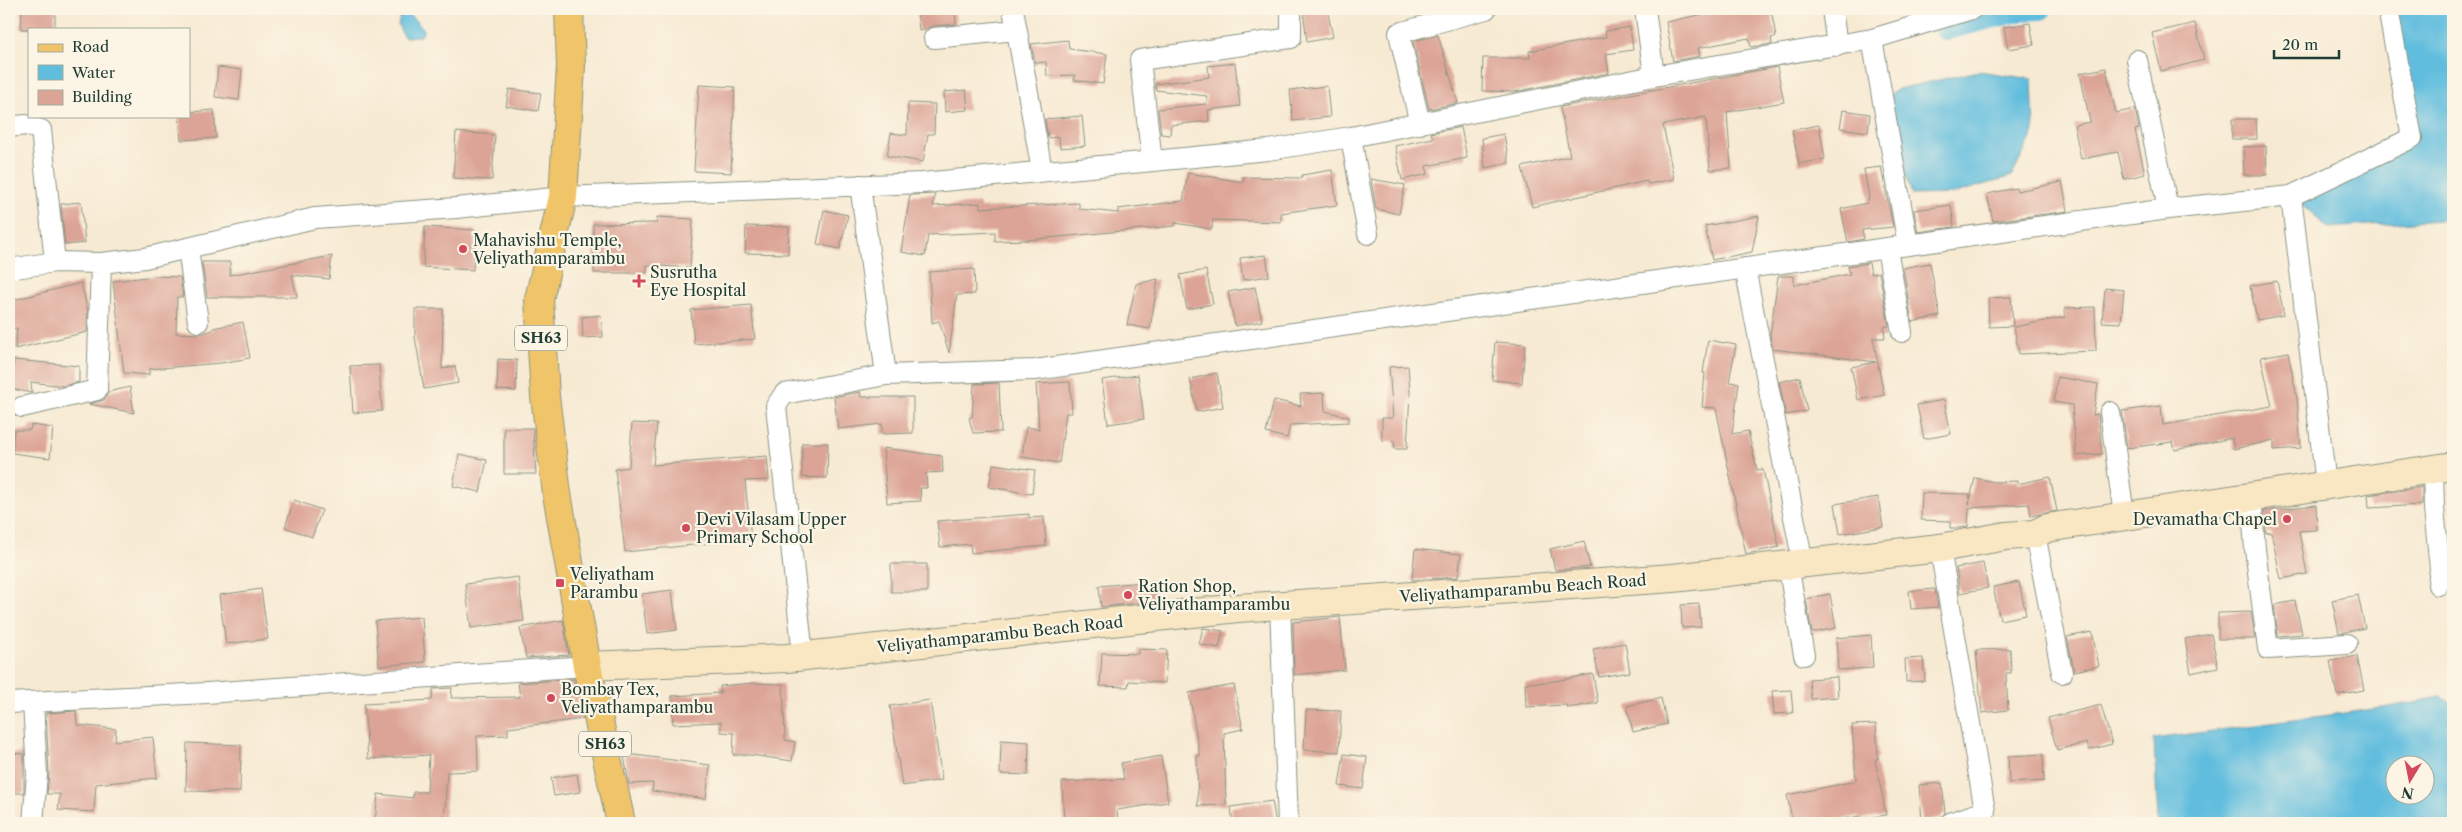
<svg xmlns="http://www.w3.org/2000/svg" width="2462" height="832" font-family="'Libre Caslon Text',serif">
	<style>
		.water { fill: #60bdde; stroke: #407d89; fill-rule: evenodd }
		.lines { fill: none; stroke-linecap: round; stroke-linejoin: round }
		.canal { stroke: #60bdde; stroke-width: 22 }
		.building { fill: #dca496 }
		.minor-casing { stroke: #8b9484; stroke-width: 22 }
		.secondary-casing { stroke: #8b9484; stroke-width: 30 }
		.primary-casing { stroke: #8b9484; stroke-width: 30 }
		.minor { stroke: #fff; stroke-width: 20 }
		.secondary { stroke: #f9e7c3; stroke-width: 28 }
		.primary { stroke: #f0c469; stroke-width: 28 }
		.poi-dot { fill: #d1495b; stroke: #fcf5e5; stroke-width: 2 }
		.labels { text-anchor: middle; stroke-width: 4.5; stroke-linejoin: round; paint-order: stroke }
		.shield { fill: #fcf5e5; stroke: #617469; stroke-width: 1 }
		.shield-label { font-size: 15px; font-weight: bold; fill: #1f3d34 }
		.poi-label { font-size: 16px; fill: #1f3d34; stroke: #fcf5e5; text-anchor: start }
		.street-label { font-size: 16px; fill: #1f3d34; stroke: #fcf5e5 }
	</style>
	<rect width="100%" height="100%" fill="#fcf5e5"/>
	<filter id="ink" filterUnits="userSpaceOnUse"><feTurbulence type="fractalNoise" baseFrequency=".02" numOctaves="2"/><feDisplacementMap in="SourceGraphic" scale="10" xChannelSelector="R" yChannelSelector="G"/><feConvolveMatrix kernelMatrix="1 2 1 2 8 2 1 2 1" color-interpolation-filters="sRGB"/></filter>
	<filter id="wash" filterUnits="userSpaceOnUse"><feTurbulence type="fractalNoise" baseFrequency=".0096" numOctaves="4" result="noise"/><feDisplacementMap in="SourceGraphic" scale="20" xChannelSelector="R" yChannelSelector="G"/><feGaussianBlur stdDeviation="1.12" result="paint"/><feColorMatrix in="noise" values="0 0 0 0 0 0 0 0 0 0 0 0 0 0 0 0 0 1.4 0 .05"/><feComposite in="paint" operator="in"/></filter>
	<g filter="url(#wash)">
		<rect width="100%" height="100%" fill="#f7ead3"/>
		<path class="water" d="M2388 9H2453V219L2328 228 2291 196 2412 138Z
			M400 15H410L424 29 421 36 404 37 398 25Z
			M1979 71 2032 79 2034 132 2012 176 1953 194 1912 195 1883 100 1898 89Z
			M2440 697 2453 703V823H2377L2372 819 2158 823 2154 739 2389 707ZM2394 764H2424V794H2394Z"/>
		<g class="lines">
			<path class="canal" d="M1946 29 2022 10 2041 9"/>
		</g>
		<g id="blocks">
			<path class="building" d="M22 9H55V29H21Z
				M917 9H955L956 24 933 26 919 31Z
				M1303 9H1327L1333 37 1307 42Z
				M1717 9H1771L1776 37 1771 38 1772 44 1751 47 1749 38 1698 48 1700 56 1673 61 1666 22 1704 14 1703 12Z
				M2030 23 2034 45 2008 49 2004 27Z
				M2195 23 2204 60 2161 71 2152 33Z
				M1630 27 1633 50 1606 54 1609 73 1514 92 1482 91 1483 58H1530L1529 51 1606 37 1605 31Z
				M1438 35 1458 103 1429 109 1413 41Z
				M1068 40 1069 49 1107 54 1103 84 1074 80 1075 75 1047 76 1046 62 1035 63 1031 44Z
				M1235 63 1240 106 1208 110 1209 121 1171 125 1170 135 1161 134 1158 109 1206 104 1207 96 1156 90 1155 84 1209 77 1208 66Z
				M218 67 242 70 239 100 215 97Z
				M1777 67 1784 102 1727 112 1731 168 1710 170 1706 117 1663 125 1674 179 1648 184 1647 181 1532 207 1522 167 1570 156 1560 107Z
				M2106 68 2116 113 2135 109 2139 129 2135 130 2145 174 2124 179 2118 152 2081 159 2074 125 2090 122 2080 73Z
				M699 85 735 87 731 173 694 171Z
				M1327 86 1330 117 1293 121 1290 90Z
				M509 89 541 93 538 111 506 106Z
				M966 90 968 110 945 112 944 92Z
				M908 103 935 104 934 134H928L923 162 887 156 891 133 907 135Z
				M214 110 216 138 181 140 179 116H189V112Z
				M1843 110 1870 114 1868 132 1840 128Z
				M1082 116 1085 146 1060 148 1059 137 1048 138 1045 119Z
				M2232 119H2256L2257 139H2232Z
				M1819 125 1825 159 1799 164 1792 130Z
				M1461 127 1467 158 1426 166 1428 174 1402 180 1395 146 1433 138 1431 133Z
				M456 132 495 135 492 180 453 178Z
				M1504 134 1509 163 1485 168 1482 138Z
				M2266 146 2267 175H2244L2243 147Z
				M1881 167 1893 227 1862 230 1864 239 1848 242 1841 209 1867 203 1869 198 1864 169Z
				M1332 170 1337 205 1281 213V222L1213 220 1212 229 1175 223V226L1027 240 995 241V232L928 235 925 256 901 252 910 195 935 194 933 206 980 203V208L1079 203V209L1118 213V209L1183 201 1188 173 1243 182V177L1302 178V175Z
				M1371 179 1405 185 1399 214 1376 209Z
				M2062 182 2068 211 1993 221 1987 194 2016 188 2017 191Z
				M81 202 85 243 65 245 61 204Z
				M1951 205 1954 227 1918 232 1914 210Z
				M824 210 848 215 840 249 817 244Z
				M1759 216 1752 252 1712 260 1705 226Z
				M657 217 693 219 690 268 647 265V273H594L593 224 657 223Z
				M746 226 789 227 788 254 745 253Z
				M425 227 475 230 473 270 423 267Z
				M1266 255 1269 276 1243 280 1240 258Z
				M332 256 329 279 292 275 297 297H207L202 262H230V275Z
				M1869 263 1871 274 1879 272 1889 326 1884 327 1885 338H1873L1884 395 1858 400 1851 367 1876 362 1773 349 1770 336 1778 276H1794V285L1850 274 1848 266Z
				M1930 263 1940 316 1912 322 1903 268Z
				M974 269 975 294 957 295 949 353 939 321 932 323 929 272Z
				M1206 270 1213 304 1187 309 1180 275Z
				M155 276 180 277 183 297H177L176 333 200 334 213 330V328L243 322 250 358 221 363 149 369V375L124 373 113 281Z
				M1158 279 1150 329 1127 325 1136 284Z
				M2277 281 2284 315 2257 320 2250 286Z
				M81 283 88 312 87 332 15 349 17 328 9 329V301Z
				M1255 287 1262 321 1235 326 1228 292Z
				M2105 288 2124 290 2121 323 2102 322Z
				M2011 297 2013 326 1989 327 1988 298Z
				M751 305 755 339 694 344 691 310Z
				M2095 307 2096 351 2019 354 2014 327 2065 317V308Z
				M415 309H443L442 369 455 366 458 383 424 389 415 337Z
				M601 315 603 337 583 338 582 317Z
				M1708 340 1736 345 1729 382 1739 383 1732 434 1748 431 1757 470 1763 469 1779 547 1746 554 1716 408 1702 407 1705 373H1703Z
				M1495 342 1525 344 1522 383 1492 380Z
				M2288 352 2297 398 2301 448 2274 450V440L2234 449 2232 438 2175 450 2173 442 2127 448 2122 411 2161 406 2163 425 2272 406 2261 357Z
				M498 359 517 360 516 391 497 390Z
				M14 360 79 366V382L63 386 31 382 32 393 12 389Z
				M379 365 382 411 353 413 350 366Z
				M1408 366 1410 392 1407 449H1395L1394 441 1382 440V418H1393L1389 367Z
				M1217 373 1223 407 1197 412 1190 379Z
				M1138 375 1144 419 1108 424 1102 380Z
				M1800 377 1807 411 1786 415 1779 382Z
				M2057 377 2098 384 2093 415 2098 414 2102 454 2076 456 2072 405 2054 402Z
				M1070 382 1072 413H1066L1059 463 1022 457 1026 427 1039 429 1036 384Z
				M999 383 1001 432 973 433 969 418 972 417 974 384Z
				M130 387 134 413 89 404 104 400 108 392Z
				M860 392 861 397H913V433L882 434V424L838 429 834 397Z
				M1324 393 1325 411 1349 417V422L1290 425 1287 438 1266 433 1274 400 1301 406 1300 394Z
				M1944 400 1951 434 1924 439 1917 405Z
				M632 423 657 424 653 465 767 456 769 480 745 481 751 539 625 552 615 469 629 467Z
				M31 425 53 428 50 458 12 453 14 430H30Z
				M504 428H533L536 474H504Z
				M802 443H828L827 478 802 477Z
				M883 448 942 456 943 472 926 473 927 488H920L921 501 887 503Z
				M459 454 487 460 480 492 453 486Z
				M993 464 1035 470 1032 494 989 487Z
				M2050 477 2057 511 2031 516 2029 504 1969 508 1968 527 1960 528H1950V521L1921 520 1922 493 1970 494 1969 504 1975 478 1995 482 2017 481V484Z
				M2422 487V505L2369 508 2368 495Z
				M1878 497 1883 527 1840 534 1835 504Z
				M294 500 322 510 312 537 285 527Z
				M2316 505 2317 530 2299 531 2307 574 2281 579 2271 532 2266 533 2264 511Z
				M1029 514V518L1044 517 1046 546 971 553 970 544 940 547 937 521Z
				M1584 541 1590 567 1555 570 1550 549Z
				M1415 549 1461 554 1458 577 1412 580Z
				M1983 563 1988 588 1960 593 1956 568Z
				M891 564H927V592H891Z
				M518 577 524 621 471 628 465 584Z
				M1154 581 1156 601 1101 607 1099 586Z
				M2019 582 2026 615 2000 620 1993 587Z
				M261 589 268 639 226 644 219 595Z
				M1935 589 1938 607 1911 609 1909 591Z
				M672 590 677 630 647 634 642 594Z
				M1830 594 1836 628 1812 633 1806 599Z
				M2358 595 2365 628 2339 633 2332 600Z
				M2295 601 2302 634 2278 636 2274 605Z
				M1699 604 1701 627 1682 628 1681 605Z
				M2251 612 2255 639H2218V613Z
				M422 617 425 662 379 666 375 621Z
				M1340 617 1345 670 1294 675 1293 622Z
				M563 620 569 655 526 658 520 628Z
				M1203 628 1223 631 1219 648 1199 644Z
				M2092 632 2099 666 2074 671 2067 637Z
				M2211 634 2218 667 2191 673 2185 639Z
				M1871 635 1873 668 1838 670 1836 638Z
				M1625 643 1630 672 1599 677 1593 649Z
				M1138 649 1167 650 1165 683 1129 681 1128 687 1100 686 1102 653 1138 654Z
				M2010 649 2011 673H2006L2008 710 1982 713 1976 650Z
				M2357 656 2364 690 2337 695 2330 661Z
				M1923 658 1925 681 1906 682 1905 659Z
				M1593 674 1598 703 1567 708 1566 705 1526 707 1525 683 1549 682Z
				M1837 677 1838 697 1811 699 1809 679Z
				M574 679 583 719 508 728V735L477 736 478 771 447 772 444 823H392L375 821 378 794 413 798V792H427L429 755 368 759 364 704 432 700 433 689 452 688 451 698 520 697 518 683Z
				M753 683 783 684 785 740 795 742 792 761 751 755H733L734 733 721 732V722L673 724 672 696 721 693 720 686Z
				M1234 685 1243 729 1224 733 1226 805 1198 806 1197 756H1200L1189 693Z
				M1791 690 1793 713 1774 714 1772 691Z
				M1661 698 1667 724 1633 732 1627 706Z
				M930 700 942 780 902 786 890 706Z
				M2101 705 2112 744 2089 750 2087 743 2057 750 2048 718Z
				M1306 710 1341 711 1339 752 1304 750Z
				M76 711 77 725 116 729 115 741 153 737 157 778 96 784 94 812 58 810 60 794H47L49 773 46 713Z
				M1876 724 1878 759H1875L1886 815 1860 819 1859 816 1822 823H1793L1787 795 1856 781 1852 725Z
				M1001 740 1029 742 1028 775 1000 774Z
				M187 743 241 745 240 792 186 791Z
				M9 753 24 754V793H9Z
				M1344 754 1367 757 1363 789 1339 786Z
				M2043 754 2044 781 2009 783 2008 756Z
				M635 755 710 765 706 799 652 791 653 783 629 784 624 756Z
				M1161 756 1168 802 1117 810 1118 823H1064L1062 782 1124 779 1121 763Z
				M577 774 580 792 554 796 551 778Z
				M1942 783 1945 813 1939 819 1922 820 1919 785Z
				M1272 801 1276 823H1233L1231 807Z"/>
		</g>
	</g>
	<g filter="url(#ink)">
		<use href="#blocks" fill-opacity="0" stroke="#8b9484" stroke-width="1"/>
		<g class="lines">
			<g class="minor-casing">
				<path id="minor" d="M1013 9 1042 171
					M1645 9 1654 76
					M1832 9 1837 46
					M934 38 1017 30
					M1872 39 1908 245
					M2137 60 2168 209
					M1420 124 1399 33 1486 9
					M9 127 26 125 41 130 55 262
					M1351 137 1368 234
					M1152 161 1140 60 1291 38V9
					M860 185 886 375
					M2291 196 2326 484
					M188 248 198 322
					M1887 249 1902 332
					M1745 268 1803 563
					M9 269 55 262 101 263 145 258 315 218 456 208 563 197 922 183 1268 150 1351 137 1654 76 1872 39 1972 9
					M22 407 97 390 101 263
					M2110 412 2124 516
					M2433 469 2434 509 2440 569 2438 585
					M2251 496 2255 549 2268 649 2347 644
					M2035 534 2062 673
					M1940 548 1985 811 1981 823
					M1788 565 1804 655
					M1280 605 1288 823
					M803 656 776 406 784 394 886 375 1035 370 1908 245 2168 209 2291 196 2412 138 2388 9
					M33 702 37 774 33 823
					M9 703 207 693 587 666
					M1950 823 1985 811"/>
			</g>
			<g class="secondary-casing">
				<path id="secondary" d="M587 666 787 658 1238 608 1673 578 1940 548 2006 536 2035 534 2047 528 2453 466"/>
			</g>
			<g class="primary-casing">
				<path id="primary" d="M569 9 571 66 563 197 539 299 545 396 557 494 587 666 621 823"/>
			</g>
			<use href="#minor" class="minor"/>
			<use href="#secondary" class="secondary"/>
			<use href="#primary" class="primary"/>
		</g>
	</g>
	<g class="poi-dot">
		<circle cx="463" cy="249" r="5"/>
		<path d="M636.5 273.5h5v5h5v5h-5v5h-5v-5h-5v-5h5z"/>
		<circle cx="2287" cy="519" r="5"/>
		<circle cx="686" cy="528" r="5"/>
		<rect x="555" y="578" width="10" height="10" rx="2.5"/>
		<circle cx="1128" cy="595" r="5"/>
		<circle cx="551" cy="698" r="5"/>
	</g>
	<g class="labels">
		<g class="shield">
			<rect x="515" y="325.5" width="52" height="25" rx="4"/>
			<rect x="579" y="731.5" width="52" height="25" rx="4"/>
		</g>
		<g class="shield-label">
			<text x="541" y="343">SH63</text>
			<text x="605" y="749">SH63</text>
		</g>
		<g class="poi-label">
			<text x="473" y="246">Mahavishu Temple,<tspan x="473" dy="18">Veliyathamparambu</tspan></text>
			<text x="650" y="278">Susrutha<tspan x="650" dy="18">Eye Hospital</tspan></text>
			<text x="696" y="525">Devi Vilasam Upper<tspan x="696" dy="18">Primary School</tspan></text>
			<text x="2277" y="525" text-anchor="end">Devamatha Chapel</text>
			<text x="570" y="580">Veliyatham<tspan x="570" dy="18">Parambu</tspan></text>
			<text x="1138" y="592">Ration Shop,<tspan x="1138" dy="18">Veliyathamparambu</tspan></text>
			<text x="561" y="695">Bombay Tex,<tspan x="561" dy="18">Veliyathamparambu</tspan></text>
		</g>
		<g class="street-label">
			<text transform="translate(1523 588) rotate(-4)" y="6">Veliyathamparambu Beach Road</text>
			<text transform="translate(1000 634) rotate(-6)" y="6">Veliyathamparambu Beach Road</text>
		</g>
	</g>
	<rect width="2462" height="832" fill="none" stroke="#fcf5e5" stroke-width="30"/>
	<rect x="28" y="28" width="162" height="90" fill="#fcf5e5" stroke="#a4ab9e"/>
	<rect x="38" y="44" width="25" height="8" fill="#f0c469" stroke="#a4ab9e"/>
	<text x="72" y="52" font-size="15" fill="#1f3d34">Road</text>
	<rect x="38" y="65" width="25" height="15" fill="#60bdde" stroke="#a4ab9e"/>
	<text x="72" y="78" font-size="15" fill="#1f3d34">Water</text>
	<rect x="38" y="90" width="25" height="15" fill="#dca496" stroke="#a4ab9e"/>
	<text x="72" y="102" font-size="15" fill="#1f3d34">Building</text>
	<g transform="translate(2410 780) rotate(190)"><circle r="24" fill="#fcf5e5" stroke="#a4ab9e"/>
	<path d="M0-4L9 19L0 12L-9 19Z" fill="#d1495b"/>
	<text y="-8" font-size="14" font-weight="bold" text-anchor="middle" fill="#1f3d34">N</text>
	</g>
	<path d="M2274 50v8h65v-8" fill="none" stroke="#1f3d34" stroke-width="2.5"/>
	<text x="2282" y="50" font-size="15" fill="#1f3d34" stroke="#fcf5e5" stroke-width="4" paint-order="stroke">20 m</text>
</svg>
